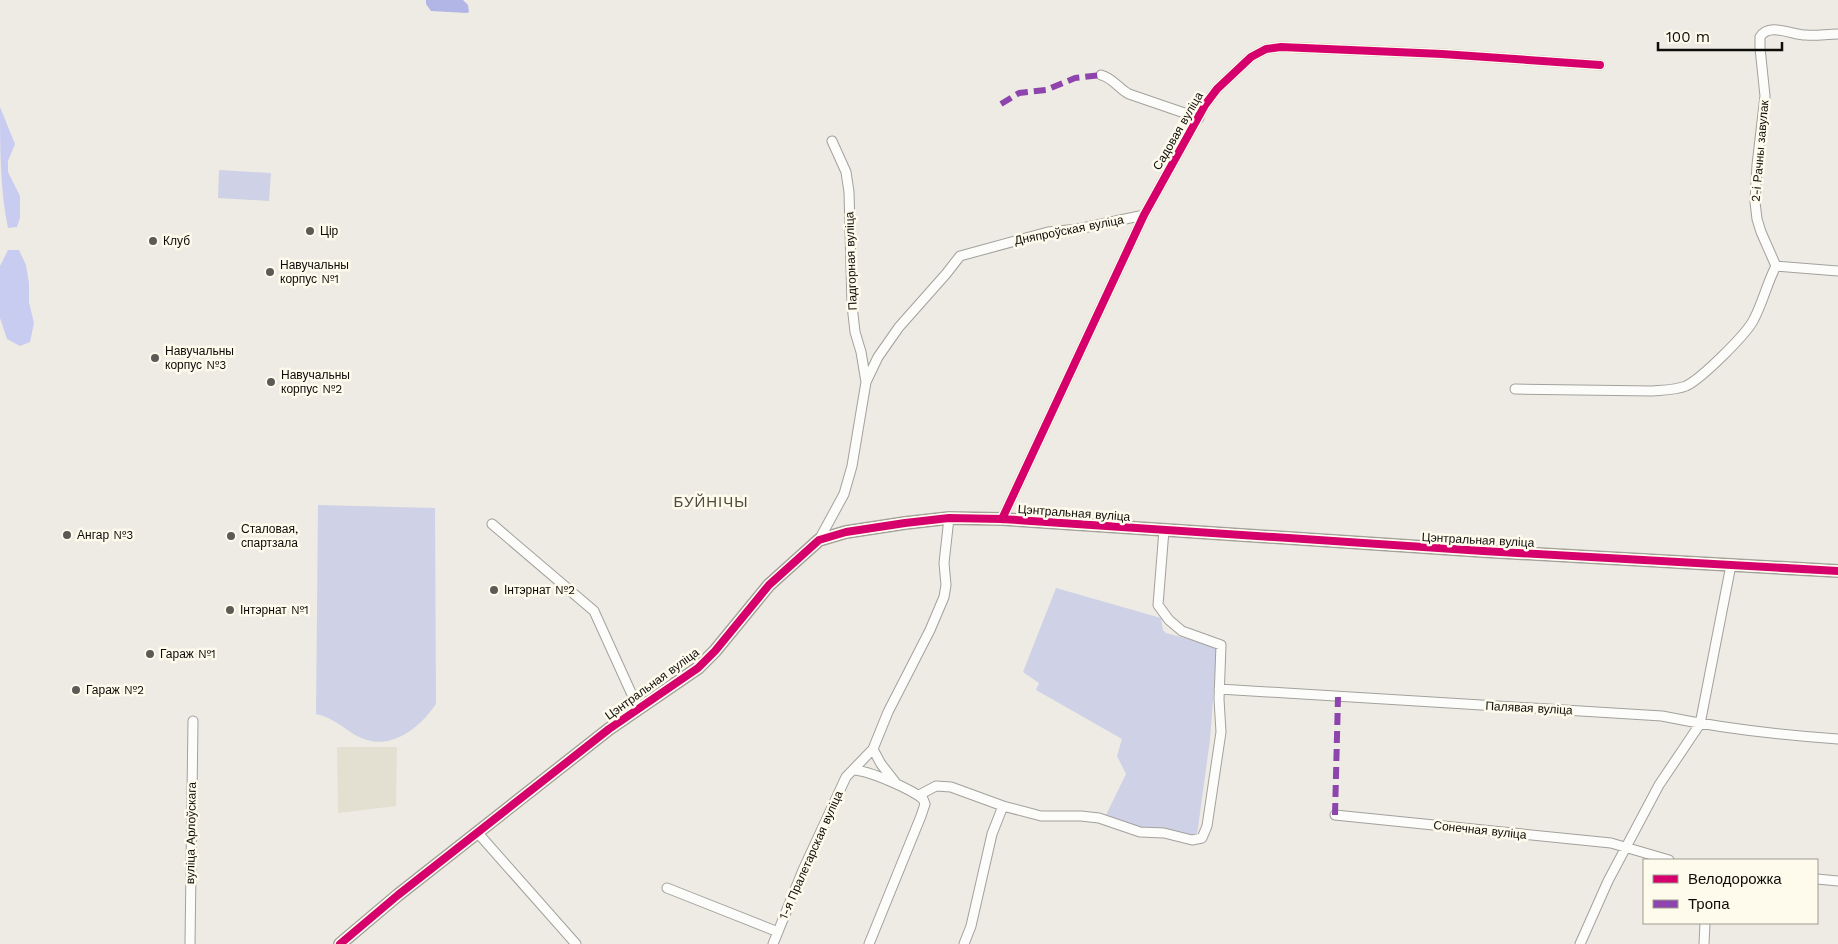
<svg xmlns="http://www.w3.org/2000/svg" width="1838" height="944" font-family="'Work Sans',sans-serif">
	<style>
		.built { fill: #e3dfd1 }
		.green { fill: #cfd1e7 }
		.forest { fill: #c9ccf1 }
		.water { fill: #b2b6e7 }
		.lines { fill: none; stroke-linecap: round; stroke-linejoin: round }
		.minor-casing { stroke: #a2a19b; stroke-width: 11 }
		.tertiary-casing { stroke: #a2a19b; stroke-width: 14 }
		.minor { stroke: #fcfcfb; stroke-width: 9 }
		.tertiary { stroke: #fcfcfb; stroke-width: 11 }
		.quiet { stroke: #8e44ad; stroke-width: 6; stroke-dasharray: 12 6; stroke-linecap: butt }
		.cycleway-casing { stroke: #fefbed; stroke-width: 11 }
		.cycleway { stroke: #d6006c; stroke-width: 8 }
		.poi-dot { fill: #5b5a55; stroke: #fefbed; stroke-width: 2 }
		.labels { text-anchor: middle; stroke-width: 5; stroke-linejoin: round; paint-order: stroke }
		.street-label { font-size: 12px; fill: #0d0c08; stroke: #fefbed }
		.poi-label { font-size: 12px; fill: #0d0c08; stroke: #fefbed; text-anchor: start }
		.quarter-label { font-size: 15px; letter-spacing: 1px; fill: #4f4b40; stroke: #fefbed }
	</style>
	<rect width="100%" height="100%" fill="#edebe3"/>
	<path class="built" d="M337 747H397L396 806 338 813Z"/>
	<path class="green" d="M219 170 271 173 269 201 218 198Z
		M318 505 435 508 436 704C419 729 389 753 357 736 343 728 332 717 316 714Z
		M1056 588 1161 618 1163 630 1166 633 1217 647 1210 740 1197 835 1134 827 1105 817 1126 774 1117 756 1122 739 1036 690 1039 683 1023 672Z"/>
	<path class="forest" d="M0 107 15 144 8 161V172L20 196V218L17 227 8 228C0 191 0 146 0 107Z
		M8 250H19L26 265 29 283V302L34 323 30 342 20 346 7 339 0 318V266Z"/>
	<path class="water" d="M426 0H463L468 5 469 12 467 13 431 11 426 4Z"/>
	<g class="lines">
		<g class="minor-casing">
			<path id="minor" d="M1101 75C1113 78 1119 89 1129 94L1199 118
				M1776 266 1761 232 1757 219 1755 202 1757 165 1765 96 1760 48V37C1769 22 1792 35 1806 35 1816 36 1827 34 1838 34
				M1776 266 1838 271
				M866 382 878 357 899 327 946 274 960 256 1048 232 1078 229 1144 215
				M1515 389 1652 391C1664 390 1676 390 1686 386 1701 379 1747 334 1754 319 1763 302 1767 283 1776 266
				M1002 519 1144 215 1205 105 1217 89 1251 57 1266 49 1281 47 1442 54 1600 65
				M492 524 594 611 638 708
				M819 540 844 494 852 466 866 382 861 352 855 332 852 305 849 192 846 172 832 141
				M1219 689 1662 716C1720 728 1779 735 1838 739
				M873 749 881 764 895 782
				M854 770C870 771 911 789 923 799L925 804 921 816 869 944
				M919 795 936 786 951 787 1003 806
				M1335 815 1611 843 1669 860
				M477 832 576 944
				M1817 879 1838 881
				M667 888 778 932
				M190 944 193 721
				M773 944 803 870 846 777 873 749 888 712 930 630 944 597 946 585 944 563 949 518
				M964 944 971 926 992 834 1003 806 1041 816H1081L1099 818 1140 832 1164 833 1192 840 1202 838 1207 826 1221 732 1219 699 1221 645 1182 631 1169 620 1158 605 1164 530
				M1580 944 1608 881 1659 785 1700 724 1731 565
				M1704 944 1705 923"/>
		</g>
		<g class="tertiary-casing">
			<path id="tertiary" d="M340 944 398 895 609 729 698 668 715 651 769 585 819 540 846 532 905 523 949 518 1002 519 1483 551 1838 571"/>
		</g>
		<use href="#minor" class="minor"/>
		<use href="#tertiary" class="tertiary"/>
		<path class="quiet" d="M1001 104 1019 93 1046 90 1075 78 1101 75
			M1335 815 1338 697"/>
		<g class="cycleway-casing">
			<path id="cycleway" d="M1002 519 1144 215 1205 105 1217 89 1251 57 1266 49 1281 47 1442 54 1600 65
				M340 944 398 895 609 729 698 668 715 651 769 585 819 540 846 532 905 523 949 518 1002 519 1483 551 1838 571"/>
		</g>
		<use href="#cycleway" class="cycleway"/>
	</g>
	<g class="poi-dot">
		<circle cx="310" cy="231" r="5"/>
		<circle cx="153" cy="241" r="5"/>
		<circle cx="270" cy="272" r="5"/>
		<circle cx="155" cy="358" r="5"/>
		<circle cx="271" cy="382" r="5"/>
		<circle cx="67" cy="535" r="5"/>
		<circle cx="231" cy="536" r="5"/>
		<circle cx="494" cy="590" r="5"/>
		<circle cx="230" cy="610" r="5"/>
		<circle cx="150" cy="654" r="5"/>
		<circle cx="76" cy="690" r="5"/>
	</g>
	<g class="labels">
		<g class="street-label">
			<text transform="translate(1178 131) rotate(-60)" y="4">Садовая вуліца</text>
			<text transform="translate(1760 151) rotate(-85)" y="4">2-і Рачны завулак</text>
			<text transform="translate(1069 230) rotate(-11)" y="4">Дняпроўская вуліца</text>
			<text transform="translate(851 261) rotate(-92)" y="4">Падгорная вуліца</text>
			<text transform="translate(1074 513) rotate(4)" y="4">Цэнтральная вуліца</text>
			<text transform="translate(1478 540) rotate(3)" y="4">Цэнтральная вуліца</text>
			<text transform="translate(652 684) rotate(-36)" y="4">Цэнтральная вуліца</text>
			<text transform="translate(1529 708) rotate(3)" y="4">Палявая вуліца</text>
			<text transform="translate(1480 830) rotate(6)" y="4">Сонечная вуліца</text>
			<text transform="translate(191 833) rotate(-89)" y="4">вуліца Арлоўскага</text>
			<text transform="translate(811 855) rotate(-66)" y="4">1-я Пралетарская вуліца</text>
		</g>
		<g class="poi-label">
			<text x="320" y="235">Цір</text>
			<text x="163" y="245">Клуб</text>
			<text x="280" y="269">Навучальны<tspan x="280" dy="14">корпус №1</tspan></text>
			<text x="165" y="355">Навучальны<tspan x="165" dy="14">корпус №3</tspan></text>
			<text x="281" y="379">Навучальны<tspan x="281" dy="14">корпус №2</tspan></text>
			<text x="241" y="533">Сталовая,<tspan x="241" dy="14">спартзала</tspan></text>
			<text x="77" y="539">Ангар №3</text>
			<text x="504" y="594">Інтэрнат №2</text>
			<text x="240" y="614">Інтэрнат №1</text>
			<text x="160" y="658">Гараж №1</text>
			<text x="86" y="694">Гараж №2</text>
		</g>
		<g class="quarter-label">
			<text x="711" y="507">БУЙНІЧЫ</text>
		</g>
	</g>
	<rect x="1643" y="859" width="175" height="65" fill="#fefbed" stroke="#9e9b91"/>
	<rect x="1653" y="875" width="25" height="8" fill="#d6006c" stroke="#9e9b91"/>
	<text x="1688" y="884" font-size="15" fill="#0d0c08">Велодорожка</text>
	<rect x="1653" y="900" width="25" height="8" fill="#8e44ad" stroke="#9e9b91"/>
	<text x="1688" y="909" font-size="15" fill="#0d0c08">Тропа</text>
	<path d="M1658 42v8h124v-8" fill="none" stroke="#0d0c08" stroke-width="2.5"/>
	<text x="1666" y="42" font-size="15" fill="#0d0c08" stroke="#fefbed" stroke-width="4" paint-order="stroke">100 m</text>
</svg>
